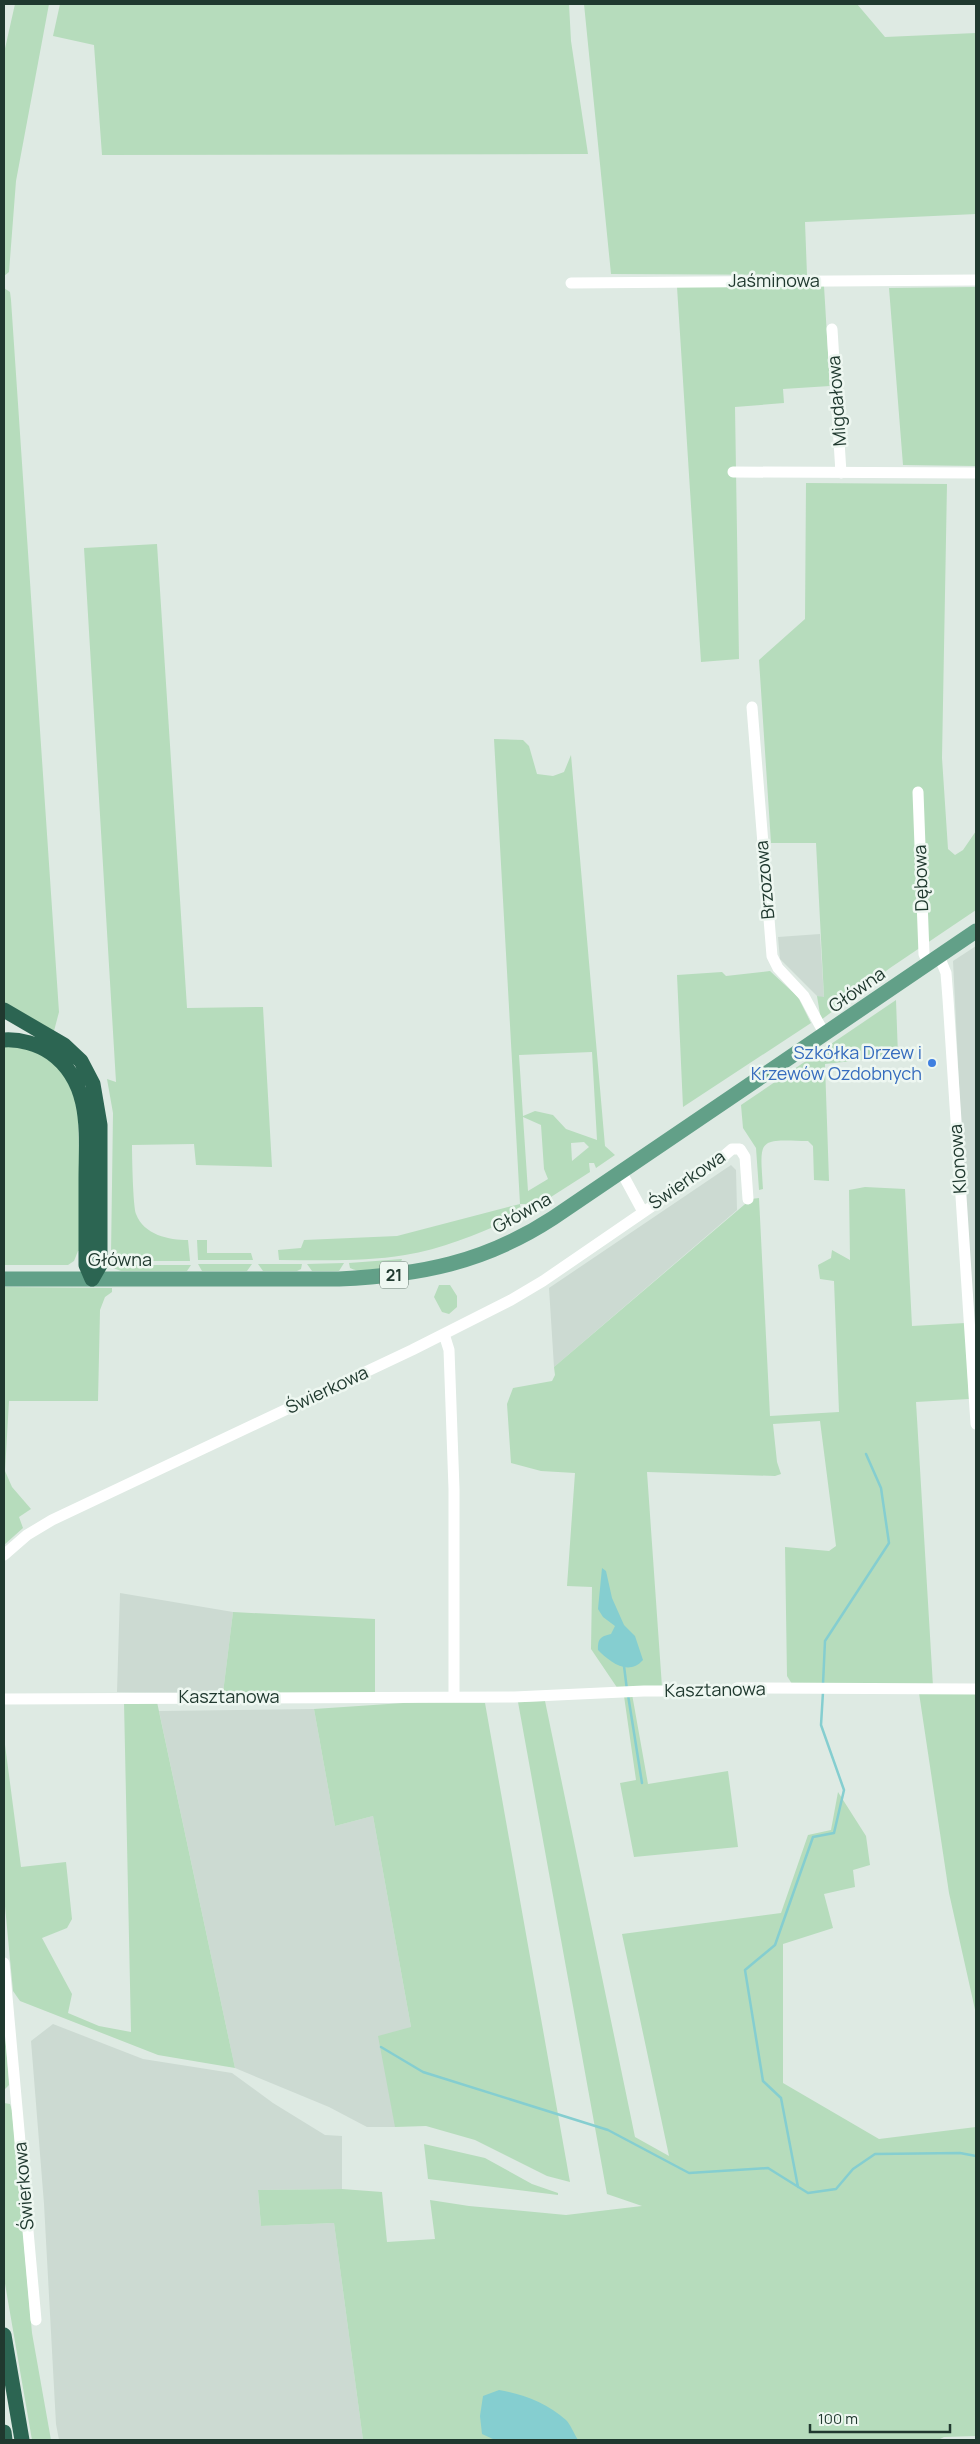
<svg xmlns="http://www.w3.org/2000/svg" width="980" height="2444" font-family="Manrope,sans-serif">
	<style>
		.built { fill: #ccdad2 }
		.green { fill: #b6dcbc; fill-rule: evenodd }
		.water { fill: #85ced0 }
		.lines { fill: none; stroke-linecap: round; stroke-linejoin: round }
		.stream { stroke: #85ced0; stroke-width: 2.5 }
		.minor { stroke: #fff; stroke-width: 11 }
		.primary { stroke: #62a088; stroke-width: 15 }
		.motorway { stroke: #2c6552; stroke-width: 15 }
		.shop-dot { fill: #3f7fe0; stroke: #eef7f1; stroke-width: 2 }
		.labels { text-anchor: middle; stroke-width: 5; stroke-linejoin: round; paint-order: stroke }
		.shield { fill: #eef7f1; stroke: #5e7269; stroke-width: 1 }
		.shield-label { font-size: 16px; font-weight: bold; fill: #20392f }
		.street-label { font-size: 18px; fill: #20392f; stroke: #eef7f1 }
		.shop-label { font-size: 18px; fill: #366cbe; stroke: #eef7f1; text-anchor: end }
	</style>
	<rect width="100%" height="100%" fill="#deeae3"/>
	<path class="built" d="M820 934 824 998 817 996 780 959 778 937Z
		M976 946V1359L964 1187 953 961Z
		M731 1165 736 1170 737 1210 554 1367 549 1288Z
		M120 1593 233 1612 223 1693 117 1692Z
		M314 1709 335 1826 373 1816 411 2027 395 2127H367L329 2107 235 2068 159 1711Z
		M53 2024 143 2059 232 2073 273 2103 325 2135 342 2136V2189L258 2190 261 2226 334 2223 363 2440H59L56 2424 44 2204 31 2041Z"/>
	<path class="green" d="M15 4H49L16 181 9 272 4 276V53Z
		M60 4H569L571 41 588 154 102 155 94 45 53 36Z
		M584 4H857L885 37 976 33V214L805 222 807 275 611 274Z
		M824 286 830 386 783 389 784 403 735 407 739 659 701 662 677 287Z
		M976 287V466L903 465 889 288Z
		M4 288 10 292 11 300 59 1012 54 1031 4 1002Z
		M806 483 947 484 942 758 948 849 955 855 963 850 976 831V910L890 968 821 1020 817 996 824 997 816 843H771L759 660 805 619Z
		M157 544 187 1008 263 1007 272 1167 196 1165 194 1144 132 1145C132 1156 133 1206 136 1214 144 1235 169 1240 188 1240L190 1261H118L111 1255 113 1113 107 1079 116 1082 84 548Z
		M494 739 523 740 529 746 537 774 553 776 564 772 571 755 605 1146 615 1155 596 1168 594 1163H589L590 1172 529 1211 527 1204H520L521 1215C484 1231 445 1249 405 1255 364 1262 321 1260 279 1260L278 1250 301 1248 304 1240 397 1236 520 1204ZM592 1052 597 1140 566 1129 553 1115 535 1111 523 1116 519 1055ZM523 1117 541 1125 544 1169 548 1179 528 1191ZM584 1142 589 1147 572 1161 571 1143Z
		M770 971 798 997 811 1023 683 1107 677 975 722 972 726 976Z
		M896 1000 898 1056 825 1064 829 1181 814 1180 813 1146 808 1141C756 1139 760 1139 763 1189L759 1190 756 1148 743 1128 741 1105Z
		M4 1045 38 1052 63 1071 78 1106 81 1251H78L74 1261 68 1265H4Z
		M865 1187 905 1189 912 1326 965 1323 969 1399 916 1402 933 1686 792 1684 787 1676 785 1547 829 1551 836 1546 820 1421 773 1424 777 1462 781 1474 775 1476 647 1472 662 1687 618 1689 591 1649 592 1587 567 1586 575 1473 541 1471 511 1463 507 1404 513 1388 552 1381 555 1375 554 1367 751 1199 759 1198 770 1416 839 1412 834 1281 820 1279 818 1265 831 1258 832 1250 850 1260 849 1190Z
		M197 1240H207V1253H251L253 1260H198Z
		M106 1257 117 1265H191L187 1271H121L113 1268Z
		M402 1259 399 1267C385 1269 363 1275 350 1268L349 1263Z
		M344 1263 339 1271H312L307 1264Z
		M198 1264H252L247 1271H202Z
		M258 1264H302L301 1269 297 1271H263Z
		M439 1285H450L457 1296V1307L449 1314 442 1312 434 1297Z
		M4 1287 112 1288V1292L105 1297 100 1310 98 1401H9L5 1471 12 1487 31 1509 19 1517 23 1528 4 1545Z
		M233 1612 375 1619V1693H223Z
		M919 1693H976V2014L949 1893Z
		M632 1694 648 1784 728 1771 738 1847 634 1857 620 1783 636 1780 624 1696Z
		M545 1701 635 2137 669 2156 622 1934 781 1913 808 1835 831 1830 838 1792 866 1836 870 1865 853 1870 855 1887 824 1894 833 1928 783 1944V2083L879 2139 976 2127V2436L944 2437 938 2440H363L334 2223 261 2226 258 2190 342 2189 382 2192 387 2242 435 2239 430 2200 469 2206 566 2215 642 2206 607 2194 518 1702Z
		M124 1702H157L235 2068 158 2055 20 2001 13 1991 4 1896V1737L21 1867 66 1862 72 1919 67 1928 42 1938 72 1994 68 2013 99 2026 131 2032Z
		M418 1702 485 1703 570 2182 547 2176 475 2140 426 2126 395 2127 378 2036 411 2027 373 1816 335 1826 314 1709Z
		M4 2019 9 2085 4 2090Z
		M4 2103 10 2104 12 2110 32 2333 51 2440H32L4 2278Z
		M424 2144 485 2158 532 2184 558 2193V2195L428 2179Z"/>
	<path class="water" d="M602 1568 606 1571 612 1598 624 1625 635 1636 643 1660C628 1677 609 1661 598 1650 598 1638 600 1637 611 1634L615 1626 603 1617 598 1609Z
		M499 2390C523 2394 547 2403 566 2420 571 2425 574 2434 578 2440H495L482 2434 480 2416 483 2396Z"/>
	<g class="lines">
		<path class="stream" d="M624 1666 627 1690
			M823 1684 825 1641 889 1543 881 1488 866 1454
			M628 1695 642 1783
			M381 2047 423 2072 608 2130 689 2173 768 2168 808 2193 836 2189 853 2169 875 2154 960 2153 976 2156
			M798 2187 781 2098 763 2081 745 1970 775 1945 813 1837 834 1833 844 1790 821 1725 823 1692"/>
		<path class="minor" d="M571 283 976 280
			M832 329 841 473
			M733 472 976 473
			M752 707 772 956 778 968 804 996 825 1035
			M918 792 924 954 928 964
			M939 956 946 973 948 999 976 1424
			M622 1173 643 1212
			M444 1334 449 1350 454 1489V1696
			M4 1555 27 1535 52 1520 412 1350 511 1300 543 1281 718 1161 732 1149H740L745 1157 748 1199
			M4 1699 514 1697 644 1691H733L737 1688 976 1689
			M4 1963 36 2320"/>
		<path class="primary" d="M4 1279H339C420 1275 484 1263 553 1218L976 931"/>
		<path class="motorway" d="M4 1010 64 1045 81 1061 93 1084 100 1125V1265L92 1279
			M4 1040C20 1039 38 1044 51 1053 93 1083 86 1135 86 1180 86 1209 86 1237 86 1265L92 1279
			M4 2335 22 2440
			M4 2432 5 2440"/>
	</g>
	<circle class="shop-dot" cx="932" cy="1063" r="5"/>
	<g class="labels">
		<rect class="shield" x="380" y="1261.5" width="28" height="27" rx="4"/>
		<g class="shield-label">
			<text x="394" y="1281">21</text>
		</g>
		<g class="street-label">
			<text x="774" y="287">Jaśminowa</text>
			<text transform="translate(837 401) rotate(-94)" y="6">Migdałowa</text>
			<text transform="translate(921 878) rotate(-92)" y="6">Dębowa</text>
			<text transform="translate(765 880) rotate(-95)" y="6">Brzozowa</text>
			<text transform="translate(857 990) rotate(-35)" y="6">Główna</text>
			<text transform="translate(958 1159) rotate(-94)" y="6">Klonowa</text>
			<text transform="translate(687 1180) rotate(-35)" y="6">Świerkowa</text>
			<text transform="translate(522 1213) rotate(-29)" y="6">Główna</text>
			<text x="120" y="1266">Główna</text>
			<text transform="translate(327 1390) rotate(-25)" y="6">Świerkowa</text>
			<text transform="translate(715 1690) rotate(-1)" y="6">Kasztanowa</text>
			<text x="229" y="1703">Kasztanowa</text>
			<text transform="translate(24 2186) rotate(-95)" y="6">Świerkowa</text>
		</g>
		<g class="shop-label">
			<text x="922" y="1059">Szkółka Drzew i<tspan x="922" dy="21">Krzewów Ozdobnych</tspan></text>
		</g>
	</g>
	<rect width="980" height="2444" fill="none" stroke="#20392f" stroke-width="10"/>
	<path d="M810 2424v8h140v-8" fill="none" stroke="#20392f" stroke-width="2.5"/>
	<text x="818" y="2424" font-size="15" fill="#20392f" stroke="#eef7f1" stroke-width="4" paint-order="stroke">100 m</text>
</svg>
